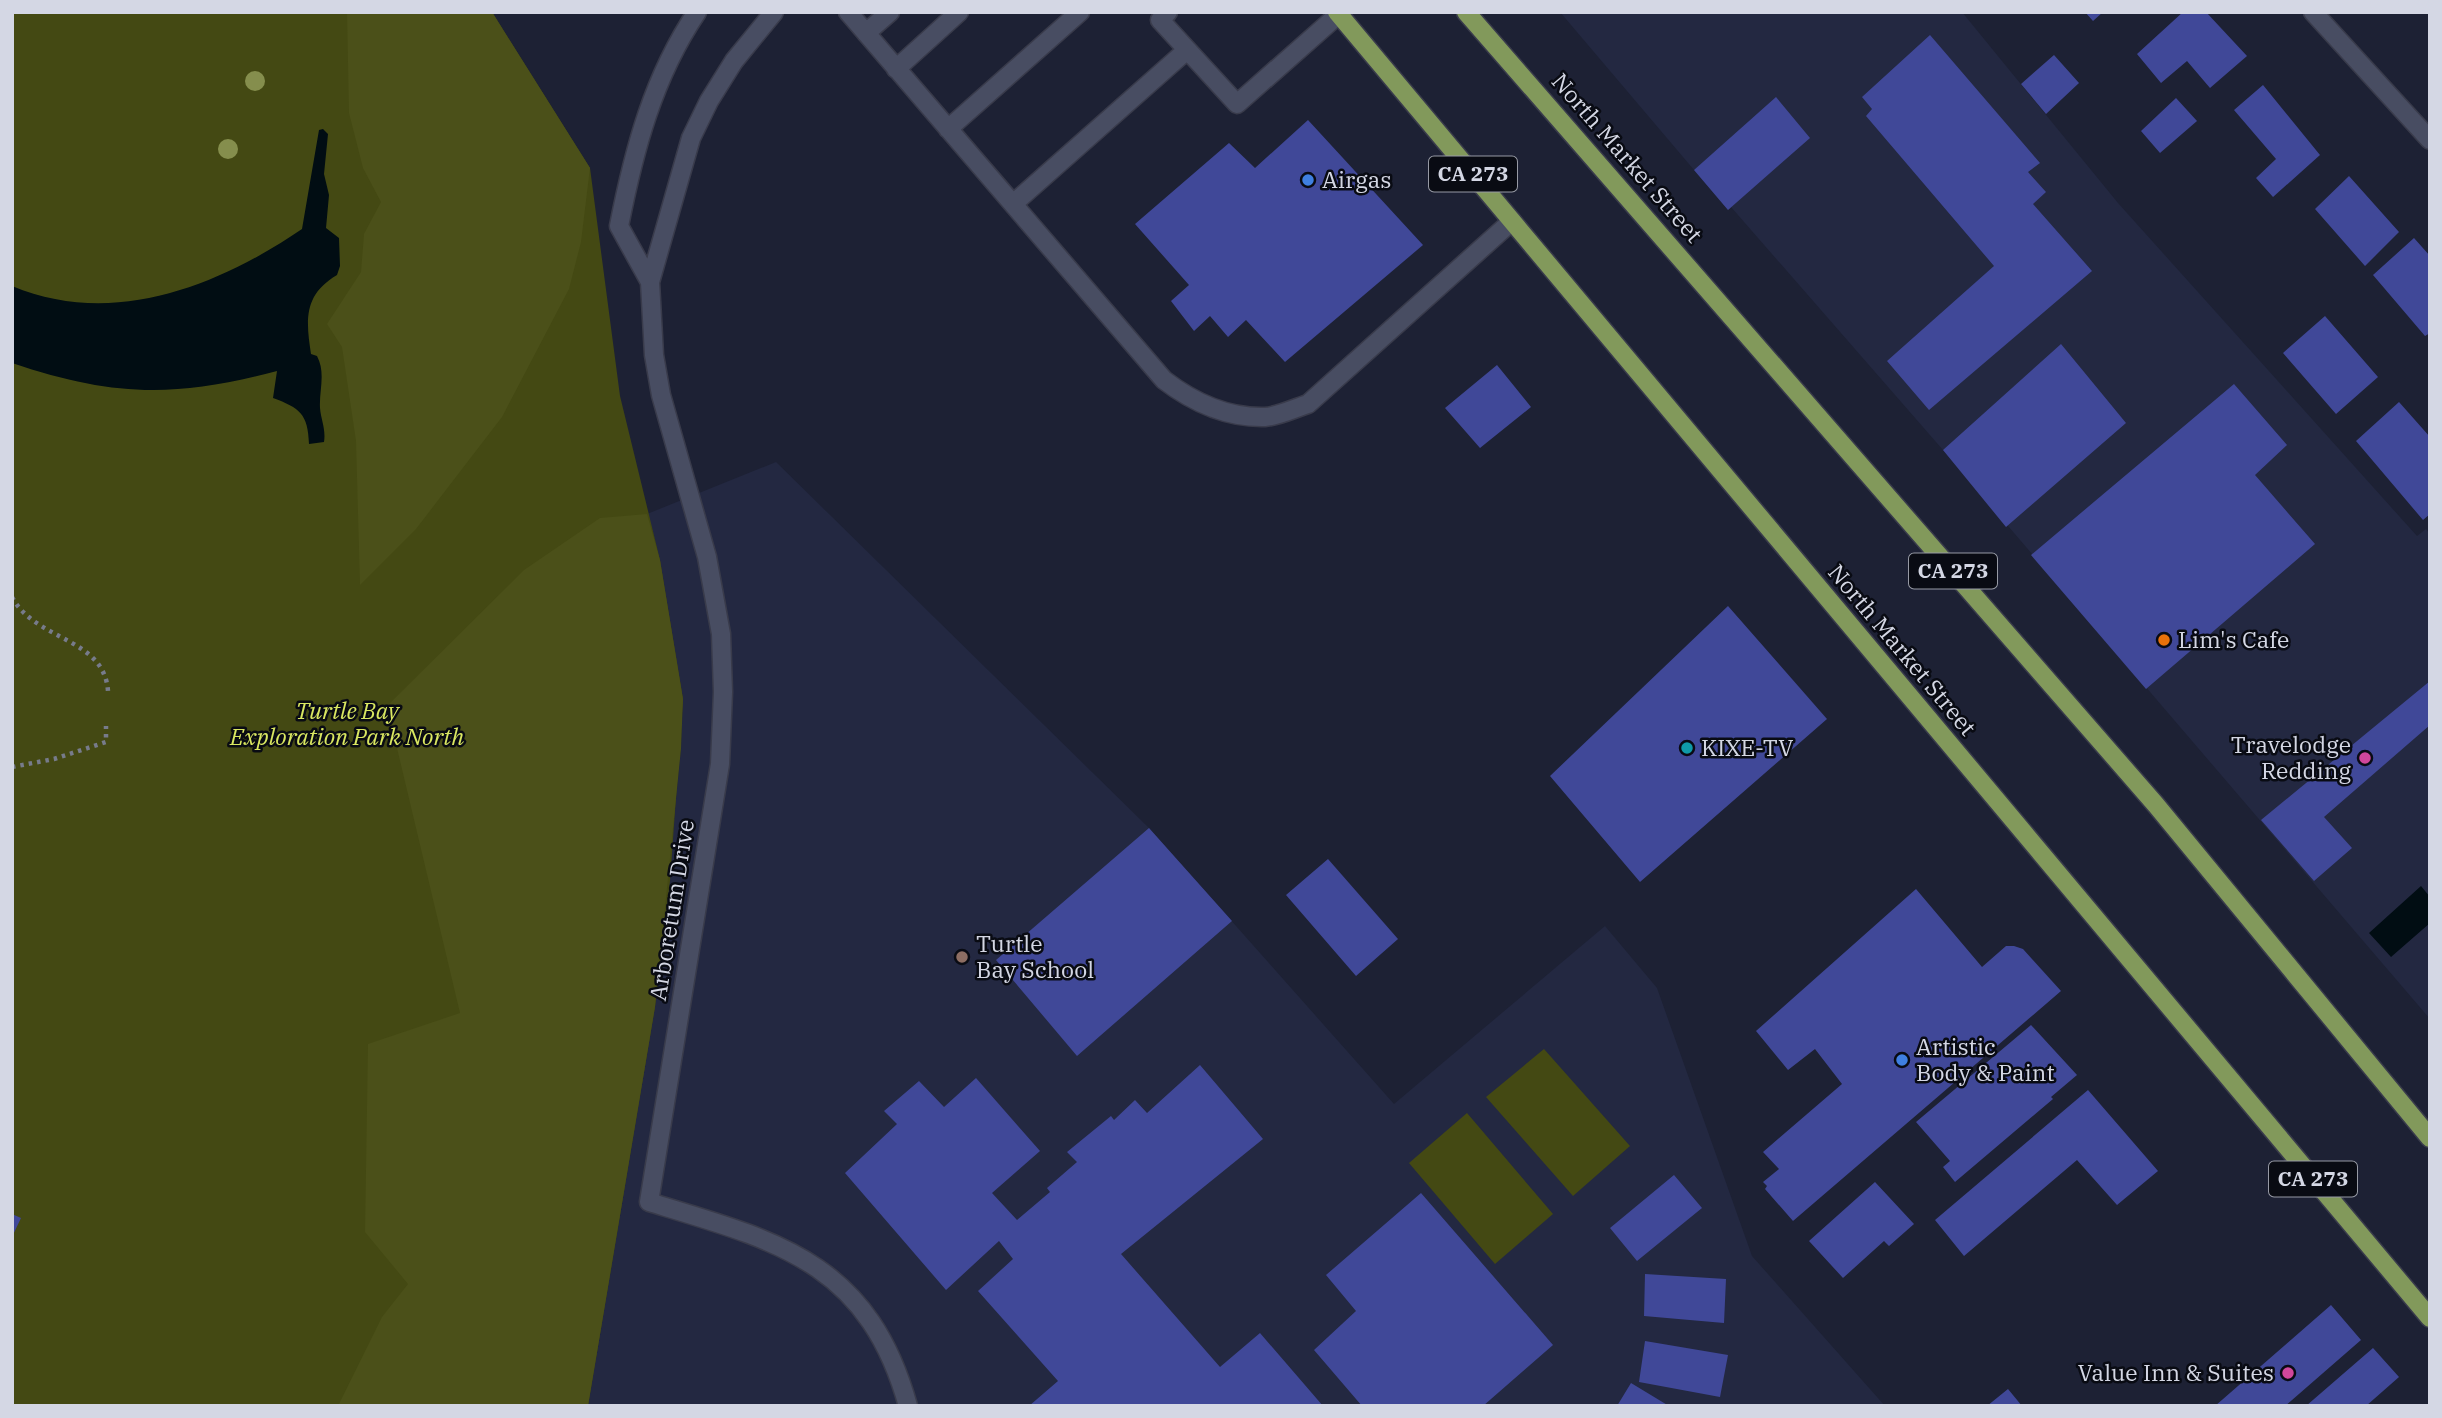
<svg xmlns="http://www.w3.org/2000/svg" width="2442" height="1418" font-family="'IBM Plex Serif',serif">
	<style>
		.built { fill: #232841 }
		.green { fill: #444913 }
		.forest { fill: #4b5019 }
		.water { fill: #010d13 }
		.building { fill: #404898 }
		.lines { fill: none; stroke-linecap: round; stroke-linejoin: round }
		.minor-casing { stroke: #393b4b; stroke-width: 21 }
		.major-casing { stroke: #393b4b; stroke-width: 21 }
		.path { stroke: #777b8b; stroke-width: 4.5; stroke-dasharray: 3.5 5; stroke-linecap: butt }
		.minor { stroke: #484d62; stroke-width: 18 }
		.major { stroke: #82995b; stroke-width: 18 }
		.tree { fill: #858e4d }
		.shop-dot { fill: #3f7fe0; stroke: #090b13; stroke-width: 2.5 }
		.food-dot { fill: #e8710a; stroke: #090b13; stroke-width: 2.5 }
		.culture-dot { fill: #0f9aa8; stroke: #090b13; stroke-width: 2.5 }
		.hotel-dot { fill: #d1479c; stroke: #090b13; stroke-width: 2.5 }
		.education-dot { fill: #8d6e63; stroke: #090b13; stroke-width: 2.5 }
		.labels { text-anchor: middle; stroke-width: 5; stroke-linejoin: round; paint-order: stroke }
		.shield { fill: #090b13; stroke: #979aa5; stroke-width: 2 }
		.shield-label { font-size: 21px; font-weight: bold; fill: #d4d7e4 }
		.street-label { font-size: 23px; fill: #d4d7e4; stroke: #090b13 }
		.poi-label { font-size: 23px; fill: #d4d7e4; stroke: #090b13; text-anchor: start }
		.park-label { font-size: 23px; font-style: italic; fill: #dae861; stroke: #090b13 }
	</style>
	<rect width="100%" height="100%" fill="#1d2134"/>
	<path class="built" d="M1560 12H1962L2118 203 2417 536 2426 529 2430 534V1019L1943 450 1731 207 1728 210Z
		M776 462 1149 828 1394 1104 1605 926 1657 988 1752 1256 1885 1406H588L655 1007 681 749 683 699 660 560 647 514Z"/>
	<path class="green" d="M12 12H492L590 168 620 396 660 560 683 699 670 881 655 1007 588 1406H12Z
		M1544 1049 1630 1146 1573 1196 1486 1097Z
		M1467 1113 1553 1214 1495 1264 1409 1163Z"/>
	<path class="forest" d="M347 12H492L590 168 581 242 569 289 502 417 416 529 360 585 356 441 342 347 327 324 361 272 364 234 381 202 363 168 349 113Z
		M647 514 660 560 683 699 681 749 655 1007 588 1406H338L382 1317 408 1284 365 1232 368 1044 460 1013 387 706 524 570 600 518Z"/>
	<path class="water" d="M323 129 328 134 324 174 329 195 326 228 339 238 340 266 337 275C303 295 306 321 311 354L317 356C326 373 319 390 320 408 321 420 326 429 324 442L309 444C308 414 300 408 273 398L277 371C175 398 113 397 12 363V286C112 328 217 287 302 229L319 130Z
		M2421 886 2430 897V923L2391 957 2369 933Z"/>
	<path class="building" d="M2085 12H2103L2093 21Z
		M2183 12H2206L2247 56 2210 88 2187 61 2161 83 2137 54Z
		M1930 35 2040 163 2028 172 2046 192 2033 204 2092 271 1929 410 1887 361 1994 266 1866 116 1872 109 1862 97Z
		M2054 55 2079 83 2046 114 2021 84Z
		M2263 85 2320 155 2273 197 2256 178 2276 159 2234 110Z
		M1776 97 1810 138 1728 210 1694 170Z
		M2176 98 2197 121 2160 153 2141 131Z
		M1308 120 1423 245 1285 362 1246 320 1228 337 1210 316 1194 331 1171 301 1189 285 1135 224 1229 143 1255 168Z
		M2349 176 2399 232 2365 266 2315 209Z
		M2414 238 2430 256V333L2425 336 2373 275Z
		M2325 316 2378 377 2336 414 2283 353Z
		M2061 344 2126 423 2006 527 1943 450Z
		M1497 365 1531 407 1480 448 1445 408Z
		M2234 384 2287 445 2255 475 2315 544 2146 689 2031 555Z
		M2399 402 2430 437V514L2423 520 2356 441Z
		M1728 606 1827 719 1640 882 1550 776Z
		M2430 681V725L2324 817 2352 848 2314 881 2261 820Z
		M1149 828 1232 921 1077 1056 996 960Z
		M1328 859 1398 939 1356 976 1286 895Z
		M1916 889 1982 967 2006 946H2014L2023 949 2061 991 1793 1221 1765 1189 1767 1186 1763 1182 1779 1169 1763 1152 1842 1084 1815 1049 1788 1070 1756 1031Z
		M2031 1025 2077 1075 2051 1097 2053 1099 1955 1182 1943 1167 1950 1161 1916 1122Z
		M1200 1065 1263 1139 1121 1254 1220 1367 1260 1333 1323 1406H1029L1058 1381 978 1291 1013 1259 999 1241 946 1290 845 1173 897 1124 884 1111 919 1081 944 1107 976 1078 1040 1151 992 1193 1017 1220 1050 1192 1047 1188 1077 1162 1067 1152 1111 1116 1114 1120 1135 1100 1147 1113Z
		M2088 1090 2158 1171 2117 1205 2077 1160 1964 1256 1935 1220Z
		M1674 1175 1702 1208 1637 1261 1610 1228Z
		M1875 1182 1914 1224 1889 1246 1884 1241 1843 1278 1809 1241Z
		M1421 1193 1553 1345 1483 1406H1362L1314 1350 1356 1311 1326 1275Z
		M12 1214 21 1218 12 1237Z
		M1645 1274 1726 1279 1724 1323 1644 1316Z
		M2331 1305 2361 1340 2285 1406H2215Z
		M1645 1341 1728 1355 1720 1397 1639 1382Z
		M2373 1348 2399 1377 2366 1406H2306Z
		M1631 1383 1669 1406H1617Z
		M2008 1389 2022 1406H1987Z"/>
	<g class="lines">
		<g class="minor-casing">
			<path id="minor" d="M774 12 734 61 709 101 691 138 650 282 654 355 661 395 707 557 721 634 723 692 720 764 649 1202C778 1241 868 1262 908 1406
				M848 12 1164 380C1194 403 1227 418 1265 417 1279 416 1295 408 1308 404L1512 221
				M1168 12 1160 20 1237 104 1339 14
				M2313 12 2430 140
				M866 33 890 12
				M896 69 959 12
				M948 129 1080 12
				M1013 204 1187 50
				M650 282 619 226C634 150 653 77 697 12"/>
		</g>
		<g class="major-casing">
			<path id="major" d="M1337 12 2430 1318
				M1466 12 2156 805 2430 1138"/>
		</g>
		<path class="path" d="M12 597C35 641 104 637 108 691
			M12 767 54 759 106 742V726"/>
		<use href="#minor" class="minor"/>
		<use href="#major" class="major"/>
	</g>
	<g class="tree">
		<circle cx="255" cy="81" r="10"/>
		<circle cx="228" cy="149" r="10"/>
	</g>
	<g class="shop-dot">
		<circle cx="1308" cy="180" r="7"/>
		<circle cx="1902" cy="1060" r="7"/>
	</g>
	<circle class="food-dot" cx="2164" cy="640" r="7"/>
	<circle class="culture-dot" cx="1687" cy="748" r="7"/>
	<g class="hotel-dot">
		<circle cx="2365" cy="758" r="7"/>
		<circle cx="2288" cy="1373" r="7"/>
	</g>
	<circle class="education-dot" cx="962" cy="957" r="7"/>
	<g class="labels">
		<g class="shield">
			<rect x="1429" y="156.5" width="88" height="35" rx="5"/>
			<rect x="1909" y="553.5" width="88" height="35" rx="5"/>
			<rect x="2269" y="1161.5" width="88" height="35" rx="5"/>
		</g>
		<g class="shield-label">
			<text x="1473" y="181">CA 273</text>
			<text x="1953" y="578">CA 273</text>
			<text x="2313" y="1186">CA 273</text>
		</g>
		<g class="street-label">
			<text transform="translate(1627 158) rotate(49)" y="8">North Market Street</text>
			<text transform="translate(1902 650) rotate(50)" y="8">North Market Street</text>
			<text transform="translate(672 910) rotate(-81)" y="8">Arboretum Drive</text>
		</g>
		<g class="poi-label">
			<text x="1322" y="188">Airgas</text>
			<text x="2178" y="648">Lim's Cafe</text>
			<text x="2351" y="753" text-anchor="end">Travelodge<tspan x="2351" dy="26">Redding</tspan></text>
			<text x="1701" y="756">KIXE-TV</text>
			<text x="976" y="952">Turtle<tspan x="976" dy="26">Bay School</tspan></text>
			<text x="1916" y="1055">Artistic<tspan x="1916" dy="26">Body &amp; Paint</tspan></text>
			<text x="2274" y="1381" text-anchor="end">Value Inn &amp; Suites</text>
		</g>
		<g class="park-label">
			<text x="347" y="719">Turtle Bay<tspan x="347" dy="26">Exploration Park North</tspan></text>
		</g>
	</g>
	<rect width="2442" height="1418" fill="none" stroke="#d4d7e4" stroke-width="28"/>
</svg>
